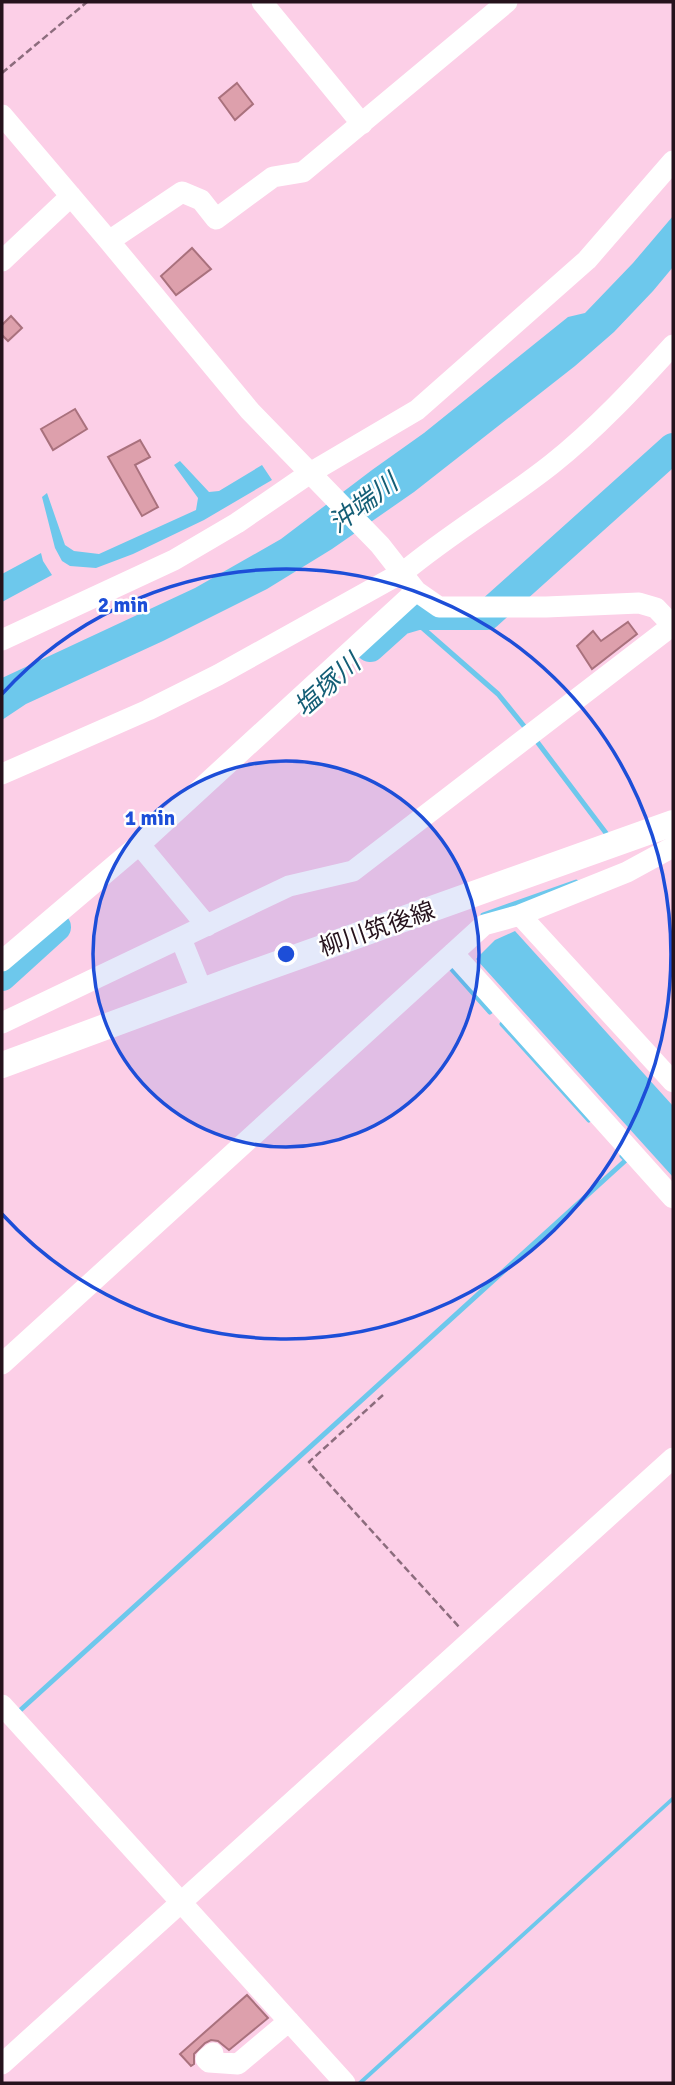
<svg xmlns="http://www.w3.org/2000/svg" width="675" height="2085" font-family="Signika,'Noto Sans JP',sans-serif">
	<style>
		.water { fill: #6dc8ec }
		.lines { fill: none; stroke-linecap: round; stroke-linejoin: round }
		.stream { stroke: #6dc8ec; stroke-width: 5 }
		.river { stroke: #6dc8ec; stroke-width: 30 }
		.building { fill: #dda0ac; stroke: #a9717d; stroke-width: 2 }
		.path { stroke: #8c6c7d; stroke-width: 2.5; stroke-dasharray: 7 3.5; stroke-linecap: butt }
		.minor { stroke: #fff; stroke-width: 21 }
		.major { stroke: #fff; stroke-width: 26 }
		.ring { fill: none; stroke: #1d4ed8; stroke-width: 3.5 }
		.labels { text-anchor: middle; stroke-width: 5; stroke-linejoin: round; paint-order: stroke }
		.street-label { font-size: 24px; fill: #25121c; stroke: #fff }
		.water-label { font-size: 26px; font-style: italic; fill: #145e76; stroke: #fff }
		.centre { fill: #1d4ed8; stroke: #fff; stroke-width: 3.5 }
		.ring-label { font-size: 21px; text-anchor: middle; font-weight: bold; fill: #1d4ed8; stroke: #fff; stroke-width: 5; stroke-linejoin: round; paint-order: stroke }
	</style>
	<rect width="100%" height="100%" fill="#fccfe7"/>
	<path class="water" d="M673 216V267L653 291 614 332 575 366 414 492 332 549 267 589 163 641 26 704 2 720V678L195 588 281 539 372 470 424 433 568 317 585 313 633 263Z
		M180 461 209 492 219 491 262 465 272 480 204 520 133 554 96 568 70 566 62 561 55 548 42 497 47 493 65 545 74 551 99 554 196 510 198 498 174 465Z
		M41 553 43 561 52 575 2 602V574Z
		M515 931 673 1106V1177L476 959 495 940Z
		M673 1796V1801L363 2083H357Z"/>
	<g class="lines">
		<path class="stream" d="M410 617 498 694 528 731
			M535 739 609 837
			M483 915 576 882
			M449 966 490 1012
			M502 1024 589 1120
			M15 1715 626 1160 622 1156"/>
		<path class="river" d="M370 647 400 620 417 615H487L673 448
			M2 976 56 927"/>
	</g>
	<path class="building" d="M237 83 253 104 235 120 219 98Z
		M192 248 211 269 176 295 161 276Z
		M11 316 22 328 8 341 2 335V325Z
		M75 409 87 429 53 450 41 429Z
		M140 440 150 457 135 465 158 507 142 516 108 457Z
		M628 622 637 634 592 669 577 646 593 631 601 641Z
		M247 1995 268 2018 229 2050 218 2041 211 2040 205 2043 194 2054V2064L191 2066 180 2054Z"/>
	<g class="lines">
		<path class="path" d="M2 73 87 2
			M383 1395 309 1462 460 1628"/>
		<path class="minor" d="M262 2 362 124
			M2 115 109 241 250 411 380 545 416 591 439 607H546L639 603 656 608 673 626
			M109 241 182 192 201 200 216 219 273 177 303 172 507 2
			M2 261 71 196
			M2 640 174 560 237 523 310 473 417 410 587 260 673 161
			M2 774 148 710 218 675 405 571C452 532 504 502 552 464 596 429 635 387 673 345
			M139 844 207 926
			M520 915 673 1082
			M181 939 202 991
			M453 953 673 1198
			M2 961 148 837 416 591
			M2 1023 289 886 353 871 673 625
			M2 1364 484 925 520 915 627 872 673 847
			M2 1705 345 2083
			M213 2053 206 2059 209 2062 238 2064 289 2021
			M2 2064 673 1458"/>
		<path class="major" d="M2 1065 235 979 673 823"/>
	</g>
	<circle cx="286" cy="954" r="193" fill="#1d4ed8" fill-opacity=".12"/>
	<g class="ring">
		<circle cx="286" cy="954" r="193"/>
		<path d="M2 694A385 385 0 1 1 2 1214"/>
	</g>
	<g class="labels">
		<g class="street-label">
			<text transform="translate(377 929) rotate(-19)" y="8">柳川筑後線</text>
		</g>
		<g class="water-label">
			<text transform="translate(363 503) rotate(-37)" y="9">沖端川</text>
			<text transform="translate(327 685) rotate(-42)" y="9">塩塚川</text>
		</g>
	</g>
	<circle cx="286" cy="954" r="10" class="centre"/>
	<g class="ring-label">
		<text x="123" y="612">2 min</text>
		<text x="150" y="825">1 min</text>
	</g>
	<rect width="675" height="2085" fill="none" stroke="#25121c" stroke-width="7"/>
</svg>
